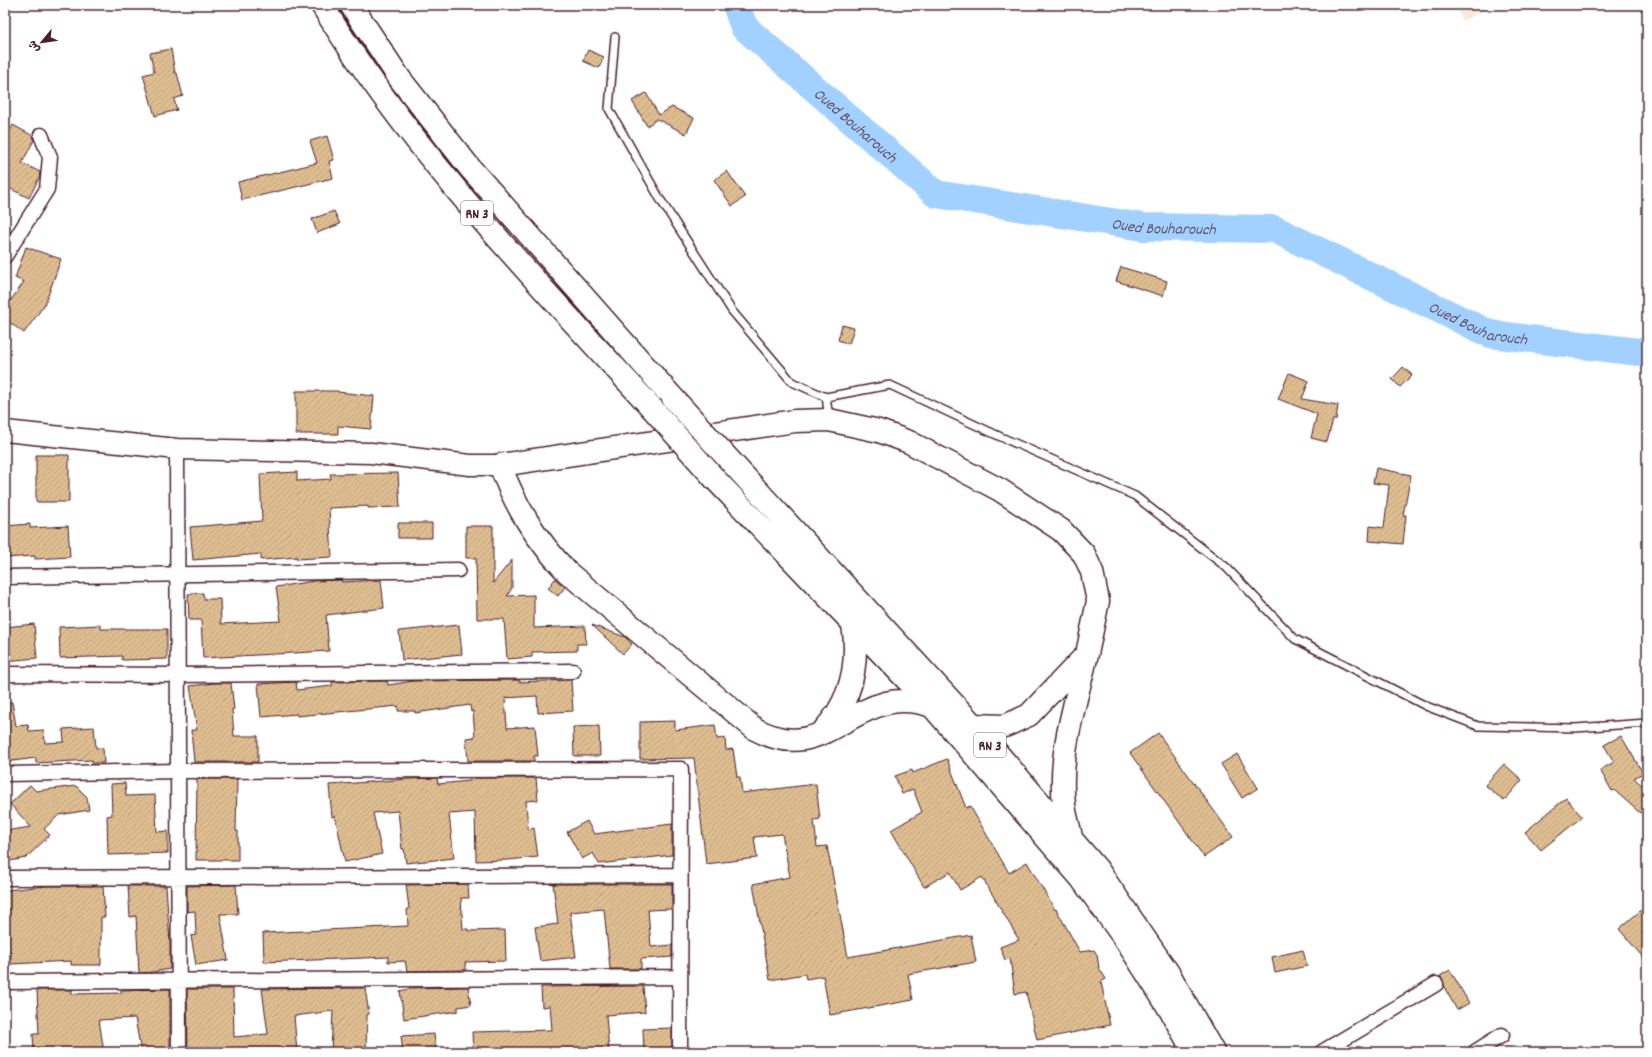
<svg xmlns="http://www.w3.org/2000/svg" width="1652" height="1057" font-family="Dekko,'Playpen Sans Arabic',sans-serif">
	<style>
		.built { fill: #f5ecde }
		.lines { fill: none; stroke-linecap: round; stroke-linejoin: round }
		.river { stroke: #a3d1ff; stroke-width: 28 }
		.building { fill: url(#building-hatch); stroke: #4a1f2b }
		.lane-casing { stroke: #4a1f2b; stroke-width: 10 }
		.street-casing { stroke: #4a1f2b; stroke-width: 17 }
		.secondary-casing { stroke: #4a1f2b; stroke-width: 23 }
		.highway-casing { stroke: #4a1f2b; stroke-width: 25 }
		.lane { stroke: #fff; stroke-width: 7 }
		.street { stroke: #fff; stroke-width: 14 }
		.secondary { stroke: #fff; stroke-width: 20 }
		.highway { stroke: #fff; stroke-width: 22 }
		.highway-bridge-casing { stroke: #4a1f2b; stroke-width: 25; stroke-linecap: butt }
		.highway-bridge { stroke: #fff; stroke-width: 22 }
		.labels { text-anchor: middle; stroke-width: 4; stroke-linejoin: round; paint-order: stroke }
		.shield { fill: #fff; stroke: #80626b; stroke-width: 1 }
		.shield-label { font-size: 14px; font-weight: bold; fill: #4a1f2b }
		.water-label { font-size: 16px; font-style: italic; fill: #65546b; stroke: #fff }
	</style>
	<defs>
		<pattern id="building-hatch" width="6" height="6" patternUnits="userSpaceOnUse"><rect width="6" height="6" fill="#debe91"/><path d="M-1 1l2-2M0 6l6-6M5 7l2-2" fill="none" stroke="#c0a37d"/></pattern>
	</defs>
	<rect width="100%" height="100%" fill="#fff"/>
	<filter id="ink" filterUnits="userSpaceOnUse"><feTurbulence type="fractalNoise" baseFrequency=".025" numOctaves="2"/><feDisplacementMap in="SourceGraphic" scale="8" xChannelSelector="R" yChannelSelector="G"/><feConvolveMatrix kernelMatrix="1 2 1 2 8 2 1 2 1" color-interpolation-filters="sRGB"/></filter>
	<g filter="url(#ink)">
		<path class="built" d="M1455 5H1495L1463 21Z"/>
		<g class="lines">
			<path class="river" id="s1" d="M736 5 744 27 936 194 1143 227 1274 229 1490 334 1647 353"/>
		</g>
		<path class="building" d="M171 49 175 73H177L183 96 174 99 177 110 155 116 143 75 154 72 150 53Z
			M588 50 604 57 599 68 583 61Z
			M646 93 659 115 672 107 694 118 686 134 657 119 647 126 632 101Z
			M13 125 33 136 34 140 22 163 40 172 39 178 29 198 5 186V141Z
			M327 136 334 160 329 161 333 178 242 200 238 182 317 163 310 141Z
			M727 171 745 197 732 206 714 180Z
			M334 211 340 224 317 233 312 219Z
			M26 247 61 259 45 304 24 333 5 319V308L24 282 15 278Z
			M1121 267 1167 281 1163 296 1116 281Z
			M842 325 854 328 849 344 838 340Z
			M1403 367 1412 375 1400 387 1392 379Z
			M1289 373 1309 381 1302 399 1338 405 1336 420H1333L1327 442 1311 438 1317 414 1278 399Z
			M296 391H338V392L374 396 371 429 338 426V434H296Z
			M36 455H69V502H36Z
			M1376 468 1411 475 1403 515H1406L1403 544 1369 541 1370 526 1384 528 1389 485 1373 483Z
			M297 472V481L331 479 330 474 398 473 400 507 368 508V506L329 508 332 557 297 559V557L261 560V554L193 560 190 527 262 521 260 474Z
			M398 523H432V538H398Z
			M30 524V528L68 526 70 557 35 559V556L5 558V526Z
			M466 526H493V583L512 560V588L507 596 534 595V628L585 626 586 644H577V651L532 652V657L507 659 504 619H477L476 558H466Z
			M555 579 565 587 558 596 548 588Z
			M341 580 342 582 381 580 384 608 326 615 329 651 203 658 201 620H189L188 594 203 593 204 599H220L221 624 281 621 276 587 314 581Z
			M34 624 37 658 5 661V627Z
			M100 625 101 629H167V659L122 660V656L60 658 59 627Z
			M459 625 462 654 402 660 399 631Z
			M592 625 625 637 632 644 623 654Z
			M519 680V682L571 680 573 711 538 713 537 696 505 698 507 728 535 726 538 756H534V761H468L466 738 475 737 473 711 471 712 470 705 415 713V711H398V706L297 716V714L261 717 258 684 296 682 297 690 332 686V682L387 681 388 685 414 681Z
			M215 683H231L234 709H232L234 736H258V762H194L191 730H197L190 686Z
			M5 702H12L16 726 28 725 29 731 44 730 45 743 64 742 63 729 94 727 96 748H103L104 763H92V760L36 763V758L5 762Z
			M675 721V730L715 725 717 739 725 738 726 750 733 749 737 777H740L742 793 816 784 820 819 814 820 817 847 827 846 848 957 971 935 976 962 908 974 913 1000 830 1015 823 976 806 979 805 974 770 980 753 884 790 877 782 834 754 837 757 858 706 864 694 758 640 759V722Z
			M599 726 600 756H574L573 727Z
			M1158 733 1233 837 1204 857 1130 753Z
			M1621 736 1643 773 1634 778 1647 790V806L1640 813 1614 790 1612 791 1600 770 1614 762 1604 745Z
			M1237 754 1258 788 1242 798 1221 764Z
			M947 759 966 808 970 806 1009 873 1027 862 1055 910 1056 909 1080 952 1094 950 1097 955 1099 968 1106 979 1101 982 1110 1025 1037 1040 1026 992 1015 994 1010 958 1005 960 1000 947 1019 940 982 877 960 890 950 872 924 887 891 830 922 812 913 789 902 794 895 776 912 770 913 773Z
			M1504 764 1522 780 1504 801 1485 785Z
			M437 778 438 784 470 781V778H536L538 800 526 801 528 829 534 828 538 857 508 860 476 861 475 812 449 814 454 858 406 863 404 849H402L398 811 373 813 382 854 345 862 335 816 332 817 329 785 408 779Z
			M197 779H237L236 831H238V860H196Z
			M125 783 126 796 155 795 157 832 168 831V853L108 855 107 816 112 815 111 784Z
			M30 785 36 791 76 786 87 797 89 810 59 815 44 829 50 835 26 858 5 862V831L31 827 10 804Z
			M1566 798 1582 817 1541 850 1525 832Z
			M587 821 594 834 672 824V855L599 864 593 853 582 859 567 832Z
			M468 884 469 898H461L463 929H468V931L505 930 506 961 465 962 466 970 407 971 405 961 388 962V957L264 962 263 933 408 926 407 909 409 908 406 885Z
			M553 884H672V909L648 910 651 947 672 945V957L641 959V969H610L604 909 570 912 576 957 540 961 535 927 558 924Z
			M236 885 238 914H220L228 960 196 965 191 936 196 935 195 911 187 912V886Z
			M47 886H103L105 917H101V965H71V961L11 964V952H5L6 890Z
			M128 886H166L170 943V969L153 972 139 973 136 916 130 917Z
			M1647 905V962L1619 929Z
			M1303 950 1307 966 1275 973 1272 957Z
			M1450 970 1469 1003 1457 1010 1444 987 1443 980 1440 976Z
			M643 986 645 1012 606 1015 609 1052H473L472 1032 552 1030 550 1006 542 1007 541 987Z
			M468 987 471 1005 458 1007V1011L404 1019 400 991 409 989V988Z
			M365 988 369 1014 367 1015 366 1052H331L333 1011 294 1016 297 1052H188L187 989H233L234 1037 268 1034 262 989Z
			M170 989V1052H141L135 1018 99 1020 104 1052H34L33 1034H39L37 990H72V994L121 993V990Z
			M672 1028V1052H644L643 1029Z
			M434 1034 436 1052H403L401 1036Z"/>
		<g class="lines">
			<g class="lane-casing">
				<path id="lane" d="M615 37 609 109 660 199 732 311 792 382 826 397 890 385 1001 437 1135 496 1226 567 1295 639 1426 706 1478 726 1575 728 1647 723
					M826 397 829 418"/>
			</g>
			<g class="street-casing">
				<path id="street" d="M5 256 47 189 50 157 41 135
					M177 449 179 1052
					M5 577 458 570
					M5 674 178 675 573 671
					M5 774 179 771 681 769 680 1052
					M5 878 680 875
					M5 982 680 977
					M1322 1052 1436 984
					M1475 1052 1502 1035"/>
			</g>
			<g class="secondary-casing">
				<path id="secondary" d="M5 431 177 449 371 453 470 465H500"/>
			</g>
			<g class="highway-casing">
				<path id="highway" d="M322 5C411 152 536 281 651 407
					M351 5 400 79 470 168 673 398
					M733 464 973 725 1098 870 1169 974 1213 1052
					M715 479 932 706 1081 878 1127 942 1169 1008 1194 1052
					M932 706C917 701 902 699 886 703 836 716 813 760 755 729L567 572C536 539 516 508 500 465L795 421 829 420 879 431 909 442 1000 490 1061 530 1084 554 1092 572 1098 601 1087 654
					M973 725 1005 726 1029 715 1087 654C1076 702 1058 754 1064 804 1065 815 1069 826 1071 837
					M824 730C852 700 859 663 853 624"/>
			</g>
			<use href="#lane" class="lane"/>
			<use href="#street" class="street"/>
			<use href="#secondary" class="secondary"/>
			<use href="#highway" class="highway"/>
			<g class="highway-bridge-casing">
				<path id="highway-bridge" d="M673 398 733 464
					M651 407 715 479"/>
			</g>
			<use href="#highway-bridge" class="highway-bridge"/>
		</g>
	</g>
	<g class="labels">
		<g class="shield">
			<rect x="461" y="201" width="32" height="24" rx="3"/>
			<rect x="974" y="733" width="32" height="24" rx="3"/>
		</g>
		<g class="shield-label">
			<text x="477" y="218">RN 3</text>
			<text x="990" y="750">RN 3</text>
		</g>
		<g class="water-label">
			<text dy="6" stroke="none"><textPath href="#s1" startOffset="172">Oued Bouharouch</textPath></text>
			<text dy="6" stroke="none"><textPath href="#s1" startOffset="508">Oued Bouharouch</textPath></text>
			<text dy="6" stroke="none"><textPath href="#s1" startOffset="844">Oued Bouharouch</textPath></text>
		</g>
	</g>
	<rect width="1652" height="1057" fill="none" stroke="#fff" stroke-width="20"/>
	<rect x="10" y="10" width="1632" height="1037" fill="none" stroke="#4a1f2b" stroke-width="1.5" filter="url(#ink)"/>
	<g transform="translate(42 42) rotate(241)" stroke="#ffffff" stroke-width="3" paint-order="stroke">
	<path d="M0-3L7 15L0 10L-7 15Z" fill="#4a1f2b"/>
	<text y="-6" font-size="11" font-weight="bold" text-anchor="middle" fill="#4a1f2b">ش</text>
	</g>
</svg>
